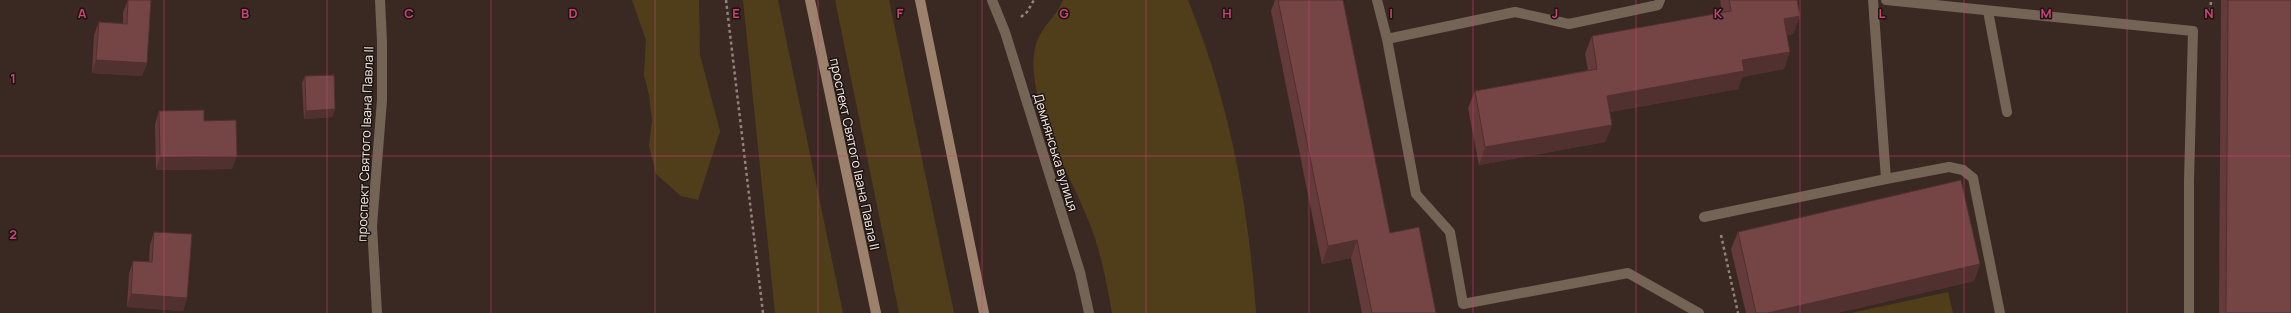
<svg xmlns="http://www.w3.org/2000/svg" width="2291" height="313" font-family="Manrope,sans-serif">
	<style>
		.green { fill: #503e1b }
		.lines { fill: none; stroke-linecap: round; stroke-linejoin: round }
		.path { stroke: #91827c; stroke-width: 2.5; stroke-dasharray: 3 3; stroke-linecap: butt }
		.lane { stroke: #746456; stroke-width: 10 }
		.street { stroke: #746456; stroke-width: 10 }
		.secondary { stroke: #9c826c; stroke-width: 10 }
		.wall { fill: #643b3a }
		.shaded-wall { fill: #513030 }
		.building { fill: #744544; stroke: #513030 }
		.grid { fill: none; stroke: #cd4277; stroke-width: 1; stroke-opacity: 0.55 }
		.labels { text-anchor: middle; stroke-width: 3; stroke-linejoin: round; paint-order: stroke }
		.street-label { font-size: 13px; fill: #f8ece7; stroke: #1c1411 }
		.grid-label { font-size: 13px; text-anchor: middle; font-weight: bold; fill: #cd4277; stroke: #1c1411; stroke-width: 3; stroke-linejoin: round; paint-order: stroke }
	</style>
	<rect width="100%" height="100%" fill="#3a2923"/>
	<path class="green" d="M632 0H699L700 55 720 131 698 200 681 196 656 174 649 146 652 120 649 95 644 75 646 40Z
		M743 0H778L843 313H775Z
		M835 0H889L954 313H899Z
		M1063 0H1188C1230 104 1248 202 1256 313H1112C1107 283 1101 253 1090 224 1071 175 1022 97 1036 44 1041 27 1057 16 1063 0Z
		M1948 292 1953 313H1851Z"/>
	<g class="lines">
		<path class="path" d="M726 0 763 313
			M1021 17 1027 12 1034 0
			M2210 17 2211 0
			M1721 235 1738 313"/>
		<path class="lane" d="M1377 0 1387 39
			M1660 0 1658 5 1569 24 1515 12 1387 39 1416 194 1450 232 1463 304 1628 273 1699 313
			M1873 0 1886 179 1949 167 1963 170 1973 178 2000 313
			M1886 0 2193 31 2189 181V313
			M1988 11 2007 112
			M1704 217 1886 179
			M377 313 372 226 382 100V42L380 0"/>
		<path class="street" d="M992 0 1005 32 1080 272 1089 313"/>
		<path class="secondary" d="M810 0 876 313
			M920 0 984 313"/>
	</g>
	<path class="wall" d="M128 0H151L147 63 142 76 92 73 94 35 99 22 123 23V12Z
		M1275 0H1343L1390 233 1436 313H1362L1351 258 1322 264 1271 11Z
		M1720 0H1797L1800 16 1793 34 1787 35 1784 69 1742 77 1738 89 1610 112 1612 125 1605 142 1479 165 1468 108 1475 91 1588 70 1585 54 1592 36 1722 13Z
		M2221 0H2291V313H2219Z
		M305 76 335 109 332 117 304 119 302 83Z
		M159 111 204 121 232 169 156 170 155 124Z
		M154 232 187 298 183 311 127 307 129 274 133 261 149 262 150 245Z
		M1738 232 1980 264 1974 281 1837 313H1746L1731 249Z"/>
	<path class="shaded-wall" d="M1800 16 1793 34 1778 37 1784 19Z
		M1790 52 1784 69 1742 77 1738 89 1600 114 1607 96 1742 60Z
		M96 60 147 63 142 76 92 73Z
		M335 109 332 117 304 119 306 111Z
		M1612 125 1605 142 1479 165 1485 147Z
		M237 156 232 169 156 170 160 157Z
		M1357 240 1351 258 1322 264 1328 246Z
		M1980 264 1974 281 1837 313H1768Z
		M131 294 187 298 183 311 127 307Z"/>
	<path class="building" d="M128 0H151L147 63 96 60 99 22 127 24Z
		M1278 0H1343L1390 233 1419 227 1436 313H1372L1357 240 1328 246Z
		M1729 0H1797L1800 16 1784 19 1790 52 1742 60 1744 71 1607 96 1612 125 1485 147 1475 91 1597 69 1592 36 1731 11Z
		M2228 0H2291V313H2226Z
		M334 75 335 109 306 111 305 76Z
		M204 110V121L236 120 237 156 160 157 159 111Z
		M1961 180 1980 264 1768 313H1756L1738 232Z
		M154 232 192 234 187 298 131 294 133 261 152 262Z"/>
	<path class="grid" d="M164 0V313M327 0V313M491 0V313M655 0V313M818 0V313M982 0V313M1146 0V313M1309 0V313M1473 0V313M1636 0V313M1800 0V313M1964 0V313M2127 0V313M0 156H2291"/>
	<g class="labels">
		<g class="street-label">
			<text transform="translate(365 144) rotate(-88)" y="5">проспект Святого Івана Павла II</text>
			<text transform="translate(1056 152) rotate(73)" y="5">Демнянська вулиця</text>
			<text transform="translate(855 154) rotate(78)" y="5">проспект Святого Івана Павла II</text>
		</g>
	</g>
	<g class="grid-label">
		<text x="82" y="18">A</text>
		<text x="245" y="18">B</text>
		<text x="409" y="18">C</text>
		<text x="573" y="18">D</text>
		<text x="736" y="18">E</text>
		<text x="900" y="18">F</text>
		<text x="1064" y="18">G</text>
		<text x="1227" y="18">H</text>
		<text x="1391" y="18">I</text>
		<text x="1555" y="18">J</text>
		<text x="1718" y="18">K</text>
		<text x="1882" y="18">L</text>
		<text x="2046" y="18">M</text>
		<text x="2209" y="18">N</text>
		<text x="13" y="83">1</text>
		<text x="13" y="239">2</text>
	</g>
</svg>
